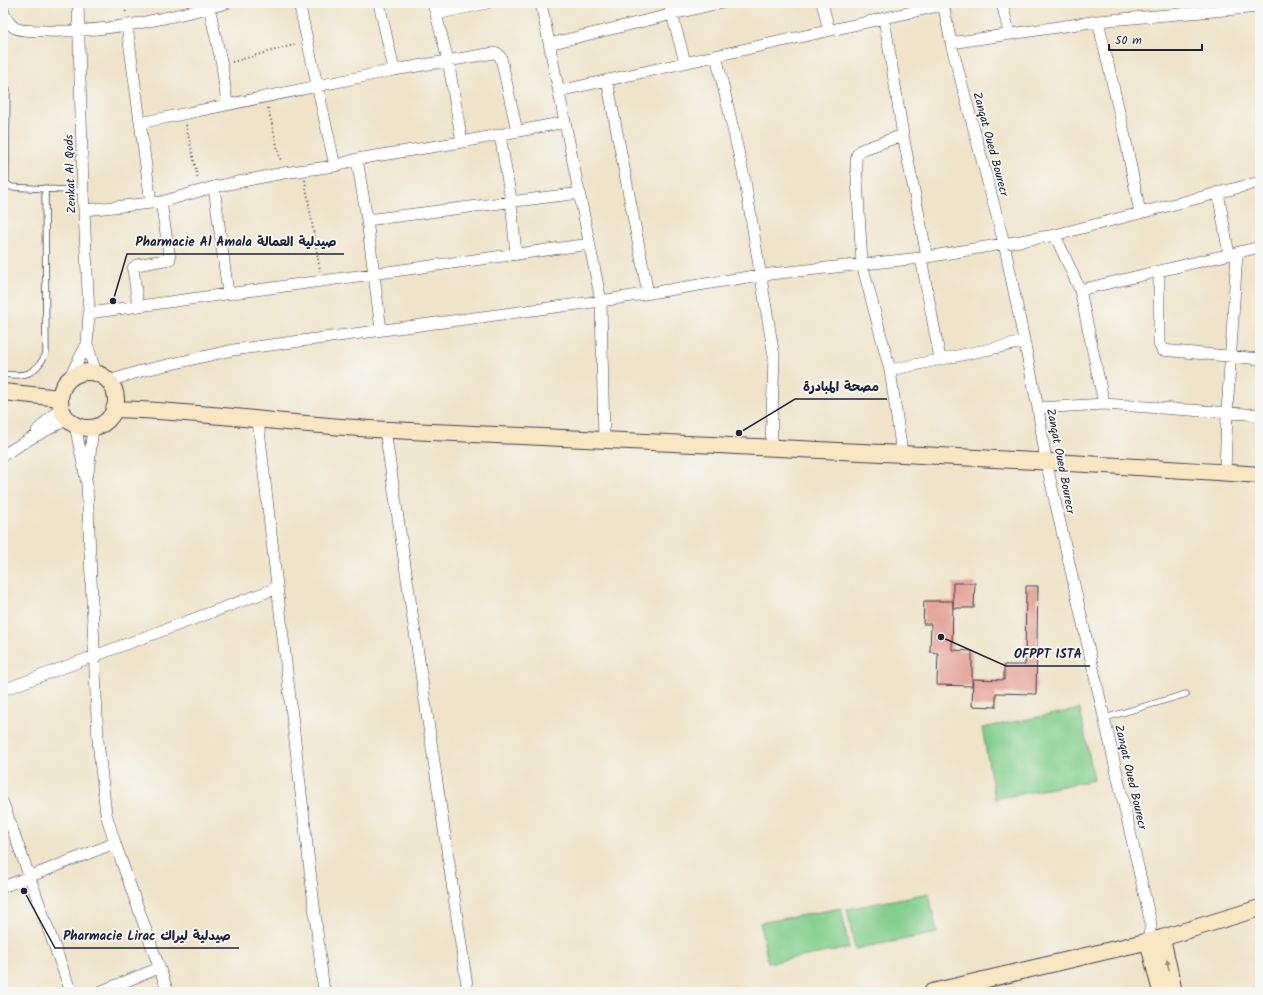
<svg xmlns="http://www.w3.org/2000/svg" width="1263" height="995" font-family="Kalam,'Playpen Sans Arabic',sans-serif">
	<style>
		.green { fill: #83cf8d; stroke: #527864 }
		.building { fill: #e39b91 }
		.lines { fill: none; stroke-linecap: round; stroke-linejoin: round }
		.lane-casing { stroke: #413f50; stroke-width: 7 }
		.street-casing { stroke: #413f50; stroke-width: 12 }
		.secondary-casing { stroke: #413f50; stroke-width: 18 }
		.path { stroke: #413f50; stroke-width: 2; stroke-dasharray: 1 3; stroke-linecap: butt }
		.lane { stroke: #fff; stroke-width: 5.5 }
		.street { stroke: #fff; stroke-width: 11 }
		.secondary { stroke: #f9e7c3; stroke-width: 16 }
		.oneway { fill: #988e86 }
		.labels { text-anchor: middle; stroke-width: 4; stroke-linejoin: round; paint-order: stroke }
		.street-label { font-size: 12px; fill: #22223b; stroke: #f6f6f2 }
		.leader { fill: none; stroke: #22223b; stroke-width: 1.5 }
		.callout-dot { fill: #22223b; stroke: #f6f6f2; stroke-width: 1.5 }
		.callout-label { font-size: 13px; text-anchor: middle; font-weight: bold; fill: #22223b; stroke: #f6f6f2; stroke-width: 4; stroke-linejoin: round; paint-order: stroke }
	</style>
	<rect width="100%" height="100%" fill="#f6f6f2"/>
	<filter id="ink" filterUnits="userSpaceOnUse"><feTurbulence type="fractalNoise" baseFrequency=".025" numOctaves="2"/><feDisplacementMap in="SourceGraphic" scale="8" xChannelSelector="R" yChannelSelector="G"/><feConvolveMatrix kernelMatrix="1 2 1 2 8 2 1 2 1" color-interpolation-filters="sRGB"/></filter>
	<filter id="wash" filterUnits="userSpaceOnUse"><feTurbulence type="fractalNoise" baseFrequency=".012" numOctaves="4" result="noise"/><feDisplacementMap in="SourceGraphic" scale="16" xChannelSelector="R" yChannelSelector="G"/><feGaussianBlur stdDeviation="0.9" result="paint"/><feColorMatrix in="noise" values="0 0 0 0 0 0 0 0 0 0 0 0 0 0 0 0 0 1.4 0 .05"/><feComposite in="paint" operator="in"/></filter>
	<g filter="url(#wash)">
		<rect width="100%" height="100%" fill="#efe4c9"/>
		<path class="green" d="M1080 709 1094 780 995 799 982 728Z
			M929 893 937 933 855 949 847 909Z
			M841 908 849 948 768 963 760 923Z"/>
		<g id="blocks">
			<path class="building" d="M953 583H975L974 608H953Z
				M1026 586H1038L1036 694 996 693V707L972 706 973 679 1004 680V665H1025Z
				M924 601H953L952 650 972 651V686L937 685 938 653 930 652 931 624H923Z"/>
		</g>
	</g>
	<g filter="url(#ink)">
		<use href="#blocks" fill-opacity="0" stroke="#413f50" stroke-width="1"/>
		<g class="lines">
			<g class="lane-casing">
				<path id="lane" d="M7 89 6 183 11 187 83 191
					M3 374C25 377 35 375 46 354L45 188
					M1105 718 1186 694"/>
			</g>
			<g class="street-casing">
				<path id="street" d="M78 3 83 191 89 313 87 344 96 373
					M299 3 335 166
					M379 3 394 70
					M433 3 448 60 462 142
					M541 3 601 301 604 440
					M669 3 685 62
					M822 3 829 30
					M943 3 951 43 1004 243 1038 408 1046 461 1151 924 1148 941
					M1002 3 1009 33
					M209 7 222 65 227 104
					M3 10C5 17 9 24 15 28 24 32 36 30 46 31 108 33 167 18 227 3
					M436 14 487 3
					M884 18 903 135 927 256
					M1098 21 1125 137 1140 213
					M127 26 151 203
					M951 43 1098 21 1260 7
					M549 44 719 3
					M716 55 745 181 774 356 771 448
					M607 80 648 294
					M559 91 943 5
					M140 123 394 70 494 53H497L501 58 517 131
					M500 135 511 200 516 255
					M357 159 367 220 381 330
					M214 187 228 293
					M1218 192 1229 255
					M85 210 161 202 214 187 283 173 335 166 357 159 462 142 565 122
					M367 220 580 193
					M1055 235 1080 290 1104 404
					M921 258 940 359
					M1159 272V344L1162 350 1260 359
					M1080 290 1260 247
					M138 306 133 268 137 265 170 259 161 202
					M89 313 590 244
					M890 370 1024 342
					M69 378 87 344
					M109 381 141 371 233 350 601 301 760 275 921 258 1055 235 1260 182
					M1038 408 1104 404 1260 415
					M258 421 324 992
					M75 425 87 484 98 741 106 814 115 843 168 992
					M385 430 468 992
					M37 431 61 407
					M902 453 890 370 862 264 856 161 857 155 861 150 903 135
					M3 455 30 439 68 419
					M1225 472 1227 413 1237 253
					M88 473 93 427
					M3 690 277 588
					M3 803 71 992
					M3 887 115 843
					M99 992 159 968"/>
			</g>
			<g class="secondary-casing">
				<path id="secondary" d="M60 400a28 28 0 1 1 56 0a28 28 0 1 1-56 0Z
					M3 392 60 398
					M114 409C206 411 298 426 390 430 680 444 970 455 1260 475
					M1162 938 1174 992
					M1148 941 1161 992
					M932 992 1162 938 1260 908"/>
			</g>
			<path class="path" d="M125 3 126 14
				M232 62 297 44
				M268 108 281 162
				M186 125 198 179
				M305 180 320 271"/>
			<use href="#lane" class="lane"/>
			<use href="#street" class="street"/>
			<use href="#secondary" class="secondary"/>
		</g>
		<defs><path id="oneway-solid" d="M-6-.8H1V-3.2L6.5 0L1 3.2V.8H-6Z"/></defs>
		<use class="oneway" href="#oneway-solid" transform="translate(1168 965) rotate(-102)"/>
	</g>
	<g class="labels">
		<g class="street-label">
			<text transform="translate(991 144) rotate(75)" y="4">Zanqat Oued Bourecr</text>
			<text transform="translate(70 174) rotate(-92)" y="4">Zenkat Al Qods</text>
			<text transform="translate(1061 461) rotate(79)" y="4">Zanqat Oued Bourecr</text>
			<text transform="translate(1131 777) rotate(77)" y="4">Zanqat Oued Bourecr</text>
		</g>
	</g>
	<path class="leader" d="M113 301L127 254H344M739 433L795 399H887M941 637L1006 666H1090M24 891L55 948H239"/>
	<g class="callout-dot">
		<circle cx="113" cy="301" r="4"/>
		<circle cx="739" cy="433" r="4"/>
		<circle cx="941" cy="637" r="4"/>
		<circle cx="24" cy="891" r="4"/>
	</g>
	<g class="callout-label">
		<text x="236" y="246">Pharmacie Al Amala صيدلية العمالة</text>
		<text x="841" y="391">مصحة المبادرة</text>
		<text x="1048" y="658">OFPPT ISTA</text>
		<text x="147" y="940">Pharmacie Lirac صيدلية ليراك</text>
	</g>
	<rect width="1263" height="995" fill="none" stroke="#f6f6f2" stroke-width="16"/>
	<path d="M1109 44v6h93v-6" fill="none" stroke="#22223b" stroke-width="2"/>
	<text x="1115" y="44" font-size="12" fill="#22223b" stroke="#f6f6f2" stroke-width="3" paint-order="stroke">50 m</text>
</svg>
